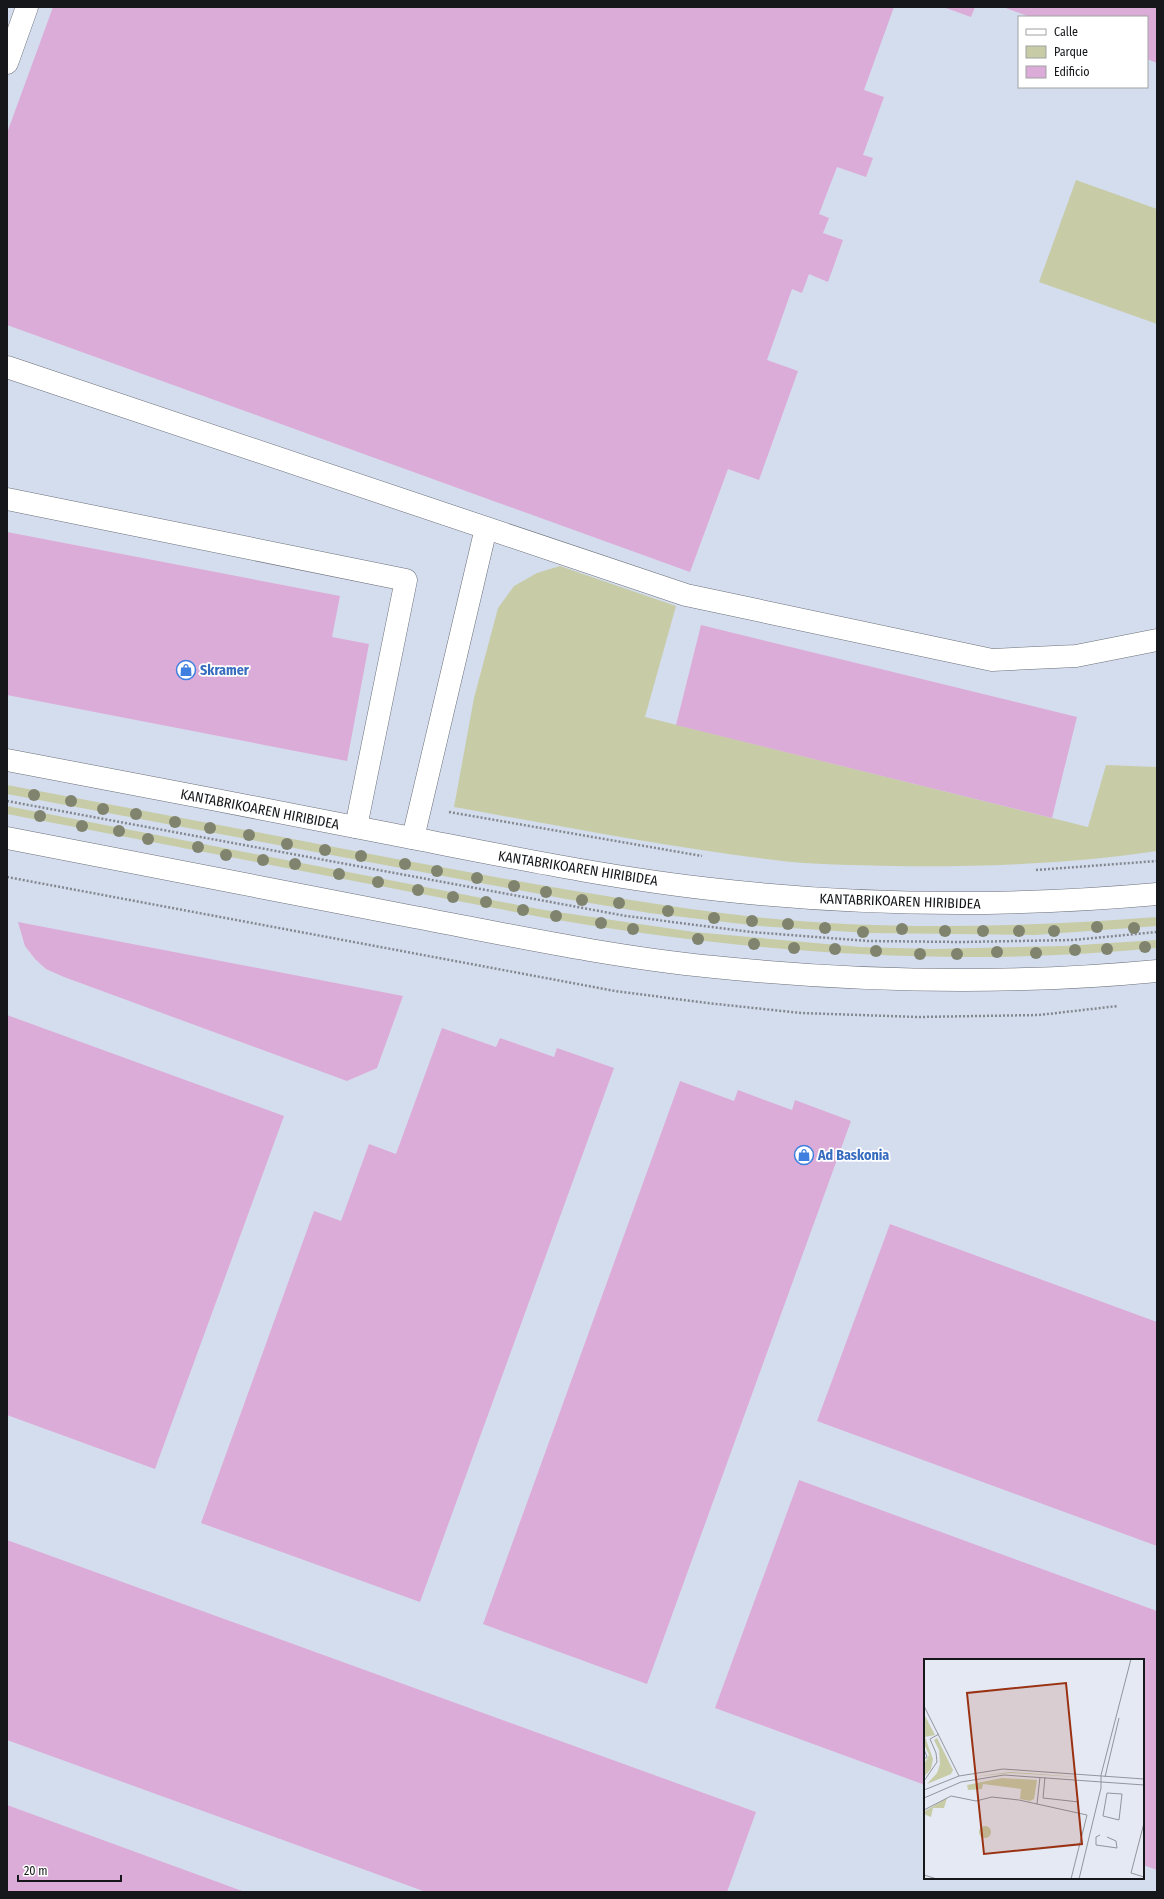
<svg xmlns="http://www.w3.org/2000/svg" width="1164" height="1899" font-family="'Fira Sans Condensed',sans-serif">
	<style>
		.built { fill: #d4ddee; fill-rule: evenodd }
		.green { fill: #c7cca7 }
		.building { fill: #dcacd8 }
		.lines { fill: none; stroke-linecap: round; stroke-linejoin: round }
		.minor-casing { stroke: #6b6f78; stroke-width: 23 }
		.major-casing { stroke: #6b6f78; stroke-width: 23 }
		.path { stroke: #84888e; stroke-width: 2.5; stroke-dasharray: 2 2; stroke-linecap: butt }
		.minor { stroke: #fff; stroke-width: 22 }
		.major { stroke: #fff; stroke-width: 22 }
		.tree { fill: #80846e }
		.labels { text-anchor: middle; stroke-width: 3.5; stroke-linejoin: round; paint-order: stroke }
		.shop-label { font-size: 14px; font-weight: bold; fill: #366cbe; stroke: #fff; text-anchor: start }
		.street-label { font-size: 14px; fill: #15171a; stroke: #fff }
		.inset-road { fill: none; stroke: #91959c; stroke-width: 1 }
		.view { fill: #993112; fill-opacity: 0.15; stroke: #993112; stroke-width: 2 }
		.inset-edge { fill: none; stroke: #15171a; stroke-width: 2 }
	</style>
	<rect width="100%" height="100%" fill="#e4e9f3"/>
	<path class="built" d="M7 7H1157V1892H7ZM1019 17H1147V87H1019ZM925 1660H1143V1878H925Z"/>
	<path class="green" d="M1076 180 1157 209V324L1039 282Z
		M560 566 676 606 645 717 1088 827 1106 765 1157 767V851C1070 864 982 867 894 866 854 865 813 865 774 860 666 847 560 826 454 807L474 698 498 608 514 586 537 573Z
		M7 785C135 809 263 833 391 858 512 880 632 903 755 917 888 931 1024 927 1157 917V926L1035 935 868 933 759 926 649 913 566 899 7 794Z
		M7 806 544 910 694 932 860 947 932 949 1064 946 1157 940V948C953 968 748 953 546 918L7 814Z"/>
	<path class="building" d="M53 7H894L864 90 884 97 863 155 873 158 866 177 837 167 819 214 829 218 823 233 843 240 828 282 809 274 802 293 792 289 767 360 798 371 759 480 728 469 690 572 7 325V133Z
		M943 7H975L971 17Z
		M1003 7H1157V63L1147 59V17H1030Z
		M7 532 340 596 332 637 369 644 347 761 7 695Z
		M701 625 1077 717 1052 818 676 725Z
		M18 922 403 996 377 1068 347 1081 64 977 46 969 35 959 25 946Z
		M7 1015 284 1116 155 1469 7 1415Z
		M442 1028 496 1047 500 1038 554 1057 557 1048 614 1068 420 1602 201 1523 314 1211 341 1221 369 1144 396 1154Z
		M680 1081 734 1101 738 1090 792 1110 795 1100 851 1121 647 1684 483 1624Z
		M890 1224 1157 1322V1546L817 1421Z
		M799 1480 1157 1611V1870L1143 1865V1660H925V1785L715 1708Z
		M7 1540 756 1812 727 1892H426L7 1740Z
		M7 1805 245 1892H7Z"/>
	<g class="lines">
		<g class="minor-casing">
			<path id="minor" d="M7 63 27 7
				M7 367 686 595 992 660 1076 656 1157 640
				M7 499 406 580 356 827
				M413 838 486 528"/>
		</g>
		<g class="major-casing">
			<path id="major" d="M7 760C133 784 260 808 386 833 496 854 607 878 720 890 865 906 1012 907 1157 894
				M7 838C141 864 275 890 409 916 510 935 611 957 714 967 861 982 1010 985 1157 971"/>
		</g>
		<path class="path" d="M7 801 626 916 751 932 868 941 962 942 1073 940 1157 932
			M449 812 702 856
			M1036 870 1157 861
			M7 877 615 991 707 1003 801 1013 918 1017 1039 1015 1118 1006"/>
		<use href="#minor" class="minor"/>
		<use href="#major" class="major"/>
	</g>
	<g class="tree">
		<circle cx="34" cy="795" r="6"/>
		<circle cx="71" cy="801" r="6"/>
		<circle cx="103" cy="809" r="6"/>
		<circle cx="136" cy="814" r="6"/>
		<circle cx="40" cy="816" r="6"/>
		<circle cx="175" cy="822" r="6"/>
		<circle cx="82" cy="826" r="6"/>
		<circle cx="210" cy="828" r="6"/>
		<circle cx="119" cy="831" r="6"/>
		<circle cx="249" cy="835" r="6"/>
		<circle cx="148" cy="839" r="6"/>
		<circle cx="287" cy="844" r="6"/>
		<circle cx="198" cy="847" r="6"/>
		<circle cx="325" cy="850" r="6"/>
		<circle cx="226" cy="855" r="6"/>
		<circle cx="361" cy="856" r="6"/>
		<circle cx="263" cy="860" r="6"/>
		<circle cx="295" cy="864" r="6"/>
		<circle cx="405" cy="864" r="6"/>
		<circle cx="437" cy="871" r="6"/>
		<circle cx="339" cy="874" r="6"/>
		<circle cx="477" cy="878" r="6"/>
		<circle cx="378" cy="882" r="6"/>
		<circle cx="514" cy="886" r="6"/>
		<circle cx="418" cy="890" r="6"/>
		<circle cx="546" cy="892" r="6"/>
		<circle cx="453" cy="897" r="6"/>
		<circle cx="582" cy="900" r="6"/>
		<circle cx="486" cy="902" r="6"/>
		<circle cx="619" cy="903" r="6"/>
		<circle cx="523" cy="910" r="6"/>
		<circle cx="668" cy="911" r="6"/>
		<circle cx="556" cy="916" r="6"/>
		<circle cx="714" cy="918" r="6"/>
		<circle cx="752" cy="921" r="6"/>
		<circle cx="601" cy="923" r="6"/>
		<circle cx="788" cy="924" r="6"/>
		<circle cx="1097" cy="927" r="6"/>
		<circle cx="825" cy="928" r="6"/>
		<circle cx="1134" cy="928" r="6"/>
		<circle cx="633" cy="929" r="6"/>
		<circle cx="902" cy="929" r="6"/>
		<circle cx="945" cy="931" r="6"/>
		<circle cx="983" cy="931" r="6"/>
		<circle cx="1019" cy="931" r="6"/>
		<circle cx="1054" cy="931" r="6"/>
		<circle cx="863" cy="932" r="6"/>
		<circle cx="698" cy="939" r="6"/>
		<circle cx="754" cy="944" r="6"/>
		<circle cx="1145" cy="947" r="6"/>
		<circle cx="794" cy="948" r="6"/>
		<circle cx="835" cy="949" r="6"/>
		<circle cx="1107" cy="949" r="6"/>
		<circle cx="1075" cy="950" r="6"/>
		<circle cx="876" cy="951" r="6"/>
		<circle cx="997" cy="952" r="6"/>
		<circle cx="1036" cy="953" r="6"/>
		<circle cx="920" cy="954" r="6"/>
		<circle cx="957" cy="954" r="6"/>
	</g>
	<defs>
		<g id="shop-ring" transform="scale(1)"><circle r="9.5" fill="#fff" stroke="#3f7fe0" stroke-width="1.5"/><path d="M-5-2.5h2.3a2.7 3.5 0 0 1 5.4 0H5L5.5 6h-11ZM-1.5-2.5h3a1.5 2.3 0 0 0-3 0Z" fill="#3f7fe0"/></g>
	</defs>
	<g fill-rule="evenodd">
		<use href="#shop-ring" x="186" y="670"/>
		<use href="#shop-ring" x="804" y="1155"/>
	</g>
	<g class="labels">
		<g class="shop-label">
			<text x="200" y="675">Skramer</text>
			<text x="818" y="1160">Ad Baskonia</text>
		</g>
		<g class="street-label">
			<text transform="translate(260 809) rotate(11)" y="5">KANTABRIKOAREN HIRIBIDEA</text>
			<text transform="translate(578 868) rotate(9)" y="5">KANTABRIKOAREN HIRIBIDEA</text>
			<text transform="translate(900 901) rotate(2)" y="5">KANTABRIKOAREN HIRIBIDEA</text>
		</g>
	</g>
	<g transform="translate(924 1659)">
		<rect width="220" height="220" fill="#e4e9f3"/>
		<path d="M0 55 11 76 1 78 9 100 7 110 0 118V105L5 96 0 85ZM13 79 29 111 27 115 3 125 13 114 16 105 15 91 10 81ZM86 113 102 114 167 119 86 114 48 118ZM78 119 113 121 110 140 106 142 96 140 97 130 59 125 58 130 44 131 43 126ZM23 139 20 149H9L7 158 0 155 1 152ZM55 173a6 6 0 1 1 12 0a6 6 0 1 1-12 0Z" fill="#c7cca7"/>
		<path class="inset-road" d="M0 47 35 117M0 90 3 98 0 100M121 118 119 139 155 143M181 118 195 59M0 122 13 103 12 94 6 80 15 75M0 131 35 117 79 110 220 120M183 134 198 135 195 161 179 157ZM0 139 37 123 80 116 220 126M113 145 116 118M0 151 27 137 52 142 68 138 95 141 163 156 147 220M220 164 207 214 220 218M176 176 172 178V186L193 189 192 182 183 178M0 216 13 220M155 220 177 129V116L207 0"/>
		<path class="view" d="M142 24 158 185 60 195 43 34Z"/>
		<rect width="220" height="220" class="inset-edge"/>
	</g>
	<rect width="1164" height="1899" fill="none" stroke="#15171a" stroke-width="16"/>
	<rect x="1018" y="16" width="130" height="72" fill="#ffffff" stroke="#a1a2a3"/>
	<rect x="1026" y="29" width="20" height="6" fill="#ffffff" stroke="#a1a2a3"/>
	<text x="1054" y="36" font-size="12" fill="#15171a">Calle</text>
	<rect x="1026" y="46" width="20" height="12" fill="#c7cca7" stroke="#a1a2a3"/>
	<text x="1054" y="56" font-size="12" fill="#15171a">Parque</text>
	<rect x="1026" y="66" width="20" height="12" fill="#dcacd8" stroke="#a1a2a3"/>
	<text x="1054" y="76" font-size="12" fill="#15171a">Edificio</text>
	<path d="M18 1875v6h103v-6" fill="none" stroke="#15171a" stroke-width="2"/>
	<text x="24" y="1875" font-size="12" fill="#15171a" stroke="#ffffff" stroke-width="3" paint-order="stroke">20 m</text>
</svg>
